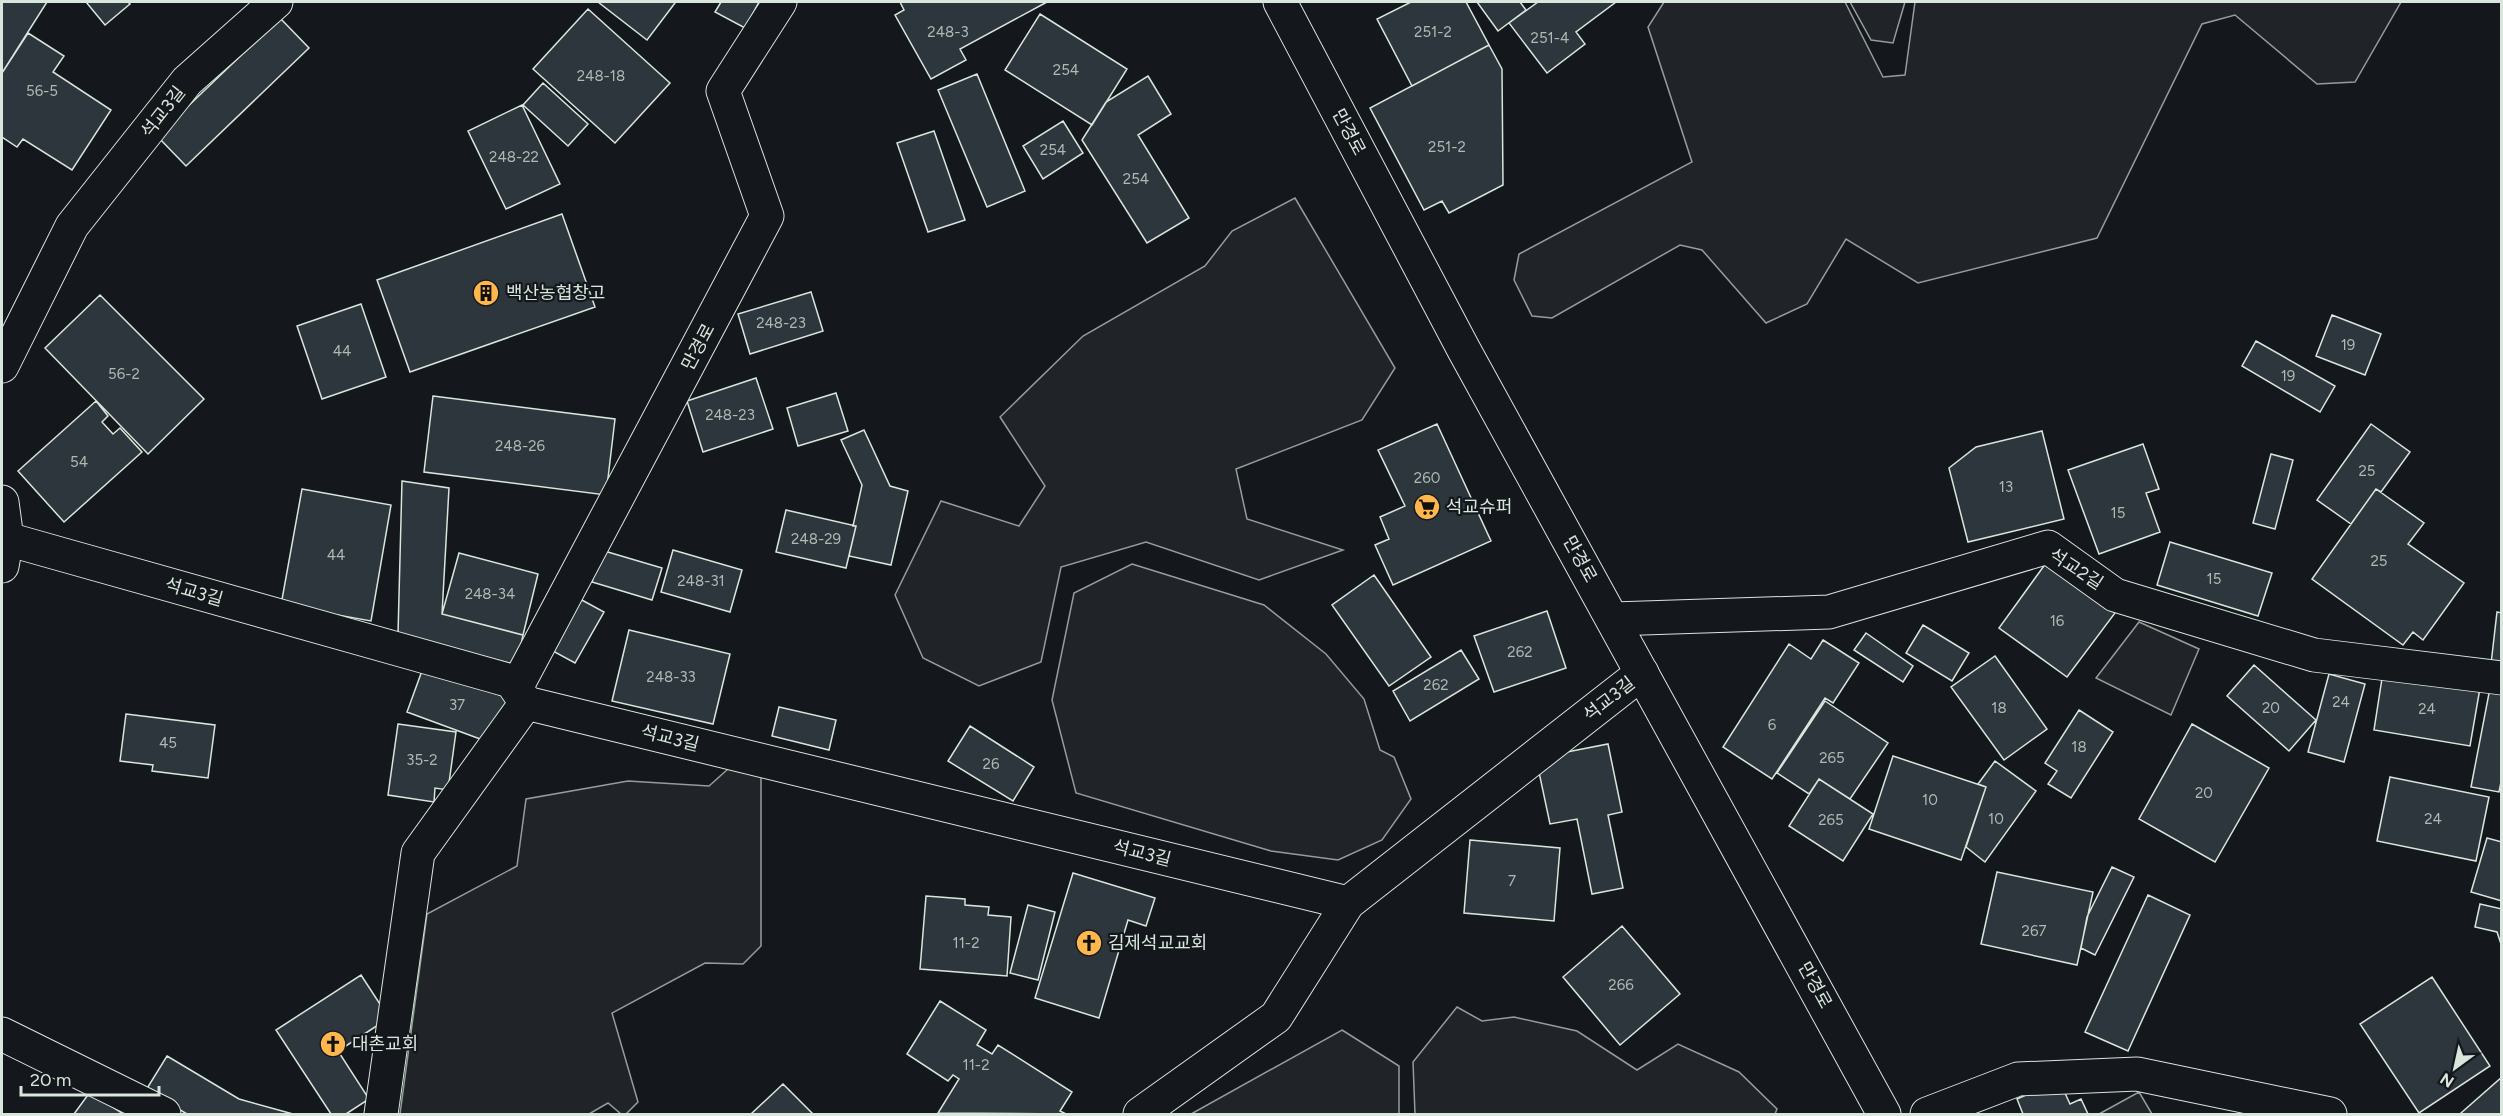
<svg xmlns="http://www.w3.org/2000/svg" width="2503" height="1116" font-family="Figtree,'Noto Sans KR',sans-serif">
	<style>
		.green { fill: #202428; stroke: #939e99; stroke-width: 1.5 }
		.building { fill: #2c363c; stroke: #d8e6dc; stroke-width: 1.5 }
		.lines { fill: none; stroke-linecap: round; stroke-linejoin: round }
		.street-casing { stroke: #d8e6dc; stroke-width: 35 }
		.secondary-casing { stroke: #d8e6dc; stroke-width: 35 }
		.street { stroke: #14181c; stroke-width: 33 }
		.secondary { stroke: #14181c; stroke-width: 33 }
		.labels { text-anchor: middle; stroke-width: 4.5; stroke-linejoin: round; paint-order: stroke }
		.number-label { font-size: 15px; fill: #adbab4 }
		.street-label { font-size: 18px; fill: #d8e6dc; stroke: #14181c }
		.poi-label { font-size: 18px; fill: #d8e6dc; stroke: #14181c; text-anchor: start }
	</style>
	<rect width="100%" height="100%" fill="#14181c"/>
	<path class="green" d="M1664 2H1845L1883 77 1905 75 1915 2H2401L2355 82 2317 84 2235 15 2202 24 2097 238 1918 283 1846 239 1807 304 1766 323 1702 250 1680 245 1552 318 1532 316 1514 280 1519 254 1692 162 1648 27Z
		M1850 2H1905L1893 43 1871 40Z
		M1295 198 1395 368 1362 420 1236 469 1247 519 1343 550 1259 580 1146 542 1061 567 1041 662 979 686 923 658 895 595 941 501 1019 526 1045 486 1000 417 1083 336 1205 266 1232 231Z
		M1132 564 1264 605 1326 654 1364 699 1380 750 1394 757 1411 799 1382 840 1338 860 1271 851 1076 793 1052 700 1074 593Z
		M2139 622 2199 649 2171 715 2096 678Z
		M728 769 761 775V946L743 964 705 963 612 1013 638 1102 626 1114H621L608 1103 589 1114H400L427 914 517 866 526 799 628 781 709 786Z
		M1457 1007 1482 1021 1514 1017 1577 1031 1637 1070 1678 1044 1739 1072 1777 1109 1775 1114H1415L1413 1062Z
		M1342 1030 1399 1066V1114H1191Z
		M2139 1092 2152 1114H2099Z"/>
	<path class="building" d="M2 2H47L2 73Z
		M86 2H128L130 4 105 25Z
		M598 2H673L675 3 647 40Z
		M721 2H759L745 28 715 12Z
		M900 2H1047L960 49 966 60 931 79 895 15 904 10Z
		M1411 2H1466L1489 45 1412 86 1377 19Z
		M1477 2H1520L1526 10 1498 31Z
		M1538 2H1616L1576 32 1585 44 1547 73 1509 23Z
		M588 9 670 83 615 143 533 69Z
		M1040 14 1127 69 1092 125 1005 70Z
		M280 18 309 48 186 166 157 136Z
		M28 33 64 56 53 72 111 110 72 170 23 139 17 147 2 137V73Z
		M1489 45 1502 69 1503 185 1449 213 1442 201 1424 210 1370 108Z
		M977 74 1025 191 987 207 938 90Z
		M1148 76 1171 114 1138 135 1189 218 1147 243 1082 140 1106 102Z
		M543 83 588 124 568 146 523 105Z
		M522 105 560 184 506 209 468 131Z
		M1063 121 1083 153 1043 179 1023 146Z
		M934 131 965 220 928 232 897 143Z
		M562 214 595 307 410 372 377 280Z
		M811 292 823 331 750 354 738 314Z
		M100 295 204 399 148 454 45 348Z
		M361 304 386 377 322 399 297 326Z
		M2332 315 2381 334 2365 375 2316 356Z
		M2256 341 2335 386 2320 412 2242 366Z
		M756 378 773 429 703 452 687 401Z
		M836 393 848 431 798 446 787 408Z
		M433 396 615 419 606 495 424 472Z
		M96 401 108 416 102 422 113 434 120 428 142 452 64 522 18 471Z
		M1437 424 1491 541 1393 585 1375 545 1389 539 1380 517 1405 506 1378 450Z
		M2371 424 2410 452 2381 492 2376 489 2351 524 2317 500Z
		M864 430 890 486 908 491 891 565 849 556 856 526H853L862 485 841 440Z
		M2042 431 2064 519 1968 542 1949 468 1976 447Z
		M2143 444 2159 489 2146 493 2160 532 2099 554 2068 470Z
		M2271 454 2293 460 2275 529 2253 523Z
		M402 481 449 488 442 614 523 635 517 665 398 634Z
		M302 489 391 505 371 621 281 605Z
		M2376 489 2424 523 2408 544 2464 583 2423 640 2413 632 2403 645 2312 579Z
		M786 510 856 526 846 568 776 552Z
		M2170 542 2272 573 2258 616 2157 585Z
		M601 550 662 568 652 600 592 582Z
		M673 550 742 570 730 612 661 592Z
		M459 553 538 574 523 635 442 614Z
		M2046 563 2115 613 2067 677 1999 628Z
		M1374 575 1431 657 1389 686 1332 605Z
		M580 599 604 612 575 663 551 650Z
		M1547 611 1566 668 1494 692 1474 636Z
		M2497 612 2502 613V665L2491 664Z
		M1923 625 1969 653 1952 681 1906 653Z
		M629 630 730 654 713 724 612 701Z
		M1866 633 1913 666 1903 682 1854 650Z
		M1823 640 1859 663 1833 703 1825 698 1772 779 1723 747 1789 644 1811 659Z
		M1461 650 1479 679 1410 721 1393 691Z
		M1995 656 2047 729 2004 760 1951 687Z
		M2254 665 2316 720 2289 751 2227 696Z
		M423 668 508 698 491 743 407 712Z
		M2383 672 2480 688 2470 746 2374 730Z
		M2329 674 2365 684 2344 762 2308 752Z
		M2490 688 2502 690V777L2499 792 2471 787Z
		M1825 701 1888 743 1850 799 1819 779 1809 794 1777 773Z
		M779 707 836 720 829 750 772 736Z
		M2079 710 2113 732 2071 798 2048 784 2057 771 2045 763Z
		M126 714 215 725 208 778 152 771 153 765 120 761Z
		M398 724 456 732 448 790 435 788 434 802 388 795Z
		M2192 724 2269 768 2215 862 2139 819Z
		M970 726 1034 767 1013 801 948 761Z
		M1608 744 1622 812 1608 815 1623 888 1592 894 1577 819 1550 824 1536 758Z
		M1893 756 1986 787 1961 860 1869 829Z
		M1995 761 2036 791 1985 862 1966 847 1986 787 1978 784Z
		M2390 777 2489 797 2476 861 2377 841Z
		M1819 779 1873 814 1843 861 1789 826Z
		M2487 838 2502 842V901L2471 892Z
		M1470 840 1560 848 1554 921 1464 913Z
		M2112 867 2134 877 2095 955 2081 948 2087 917Z
		M1997 872 2093 892 2077 965 1981 944Z
		M1073 873 1155 898 1146 926 1128 920 1099 1018 1035 998Z
		M2148 895 2190 915 2128 1051 2085 1032Z
		M926 896 965 899V905L989 907 988 915 1011 917 1007 976 920 969Z
		M2480 904 2502 909V947L2497 932 2475 927Z
		M1028 905 1055 912 1038 980 1010 973Z
		M1622 926 1680 994 1620 1045 1563 977Z
		M361 975 389 1018 338 1051 369 1099 346 1114H331L276 1030Z
		M2432 977 2490 1066 2419 1113 2360 1024Z
		M940 1001 986 1030 977 1045 992 1054 998 1045 1072 1092 1060 1111 1066 1114 938 1113 959 1079 953 1075 948 1081 907 1054Z
		M167 1056 239 1099 293 1114H187L146 1090Z
		M2502 1077V1114H2462L2461 1113Z
		M2059 1080 2070 1104 2081 1099 2088 1114H2023L2017 1099Z
		M783 1084 813 1114H751Z
		M90 1092 123 1114H74Z"/>
	<g class="lines">
		<g class="street-casing">
			<path id="street" d="M2 366 72 226 187 81 276 2
				M2 502 7 539 511 681 526 703 1348 903 1642 673
				M2 566 7 539
				M1613 619 1829 612 2048 547 2115 595 2314 655 2502 678
				M516 688 767 216 723 91 780 2
				M2 1034 164 1114
				M381 1114 418 853 526 703
				M1140 1114 1276 1017 1348 903
				M1927 1114 2018 1079 2137 1074 2330 1114"/>
		</g>
		<g class="secondary-casing">
			<path id="secondary" d="M1280 2 1464 350 1884 1114"/>
		</g>
		<use href="#street" class="street"/>
		<use href="#secondary" class="secondary"/>
	</g>
	<defs>
		<g id="building-disc" transform="scale(1.35)"><circle r="9.5" fill="#ffb74d" stroke="#14181c"/><path d="M-4-6H4V6H1V3H-1V6H-4ZM-2.5-4.3h1.7v1.8h-1.7ZM.8-4.3h1.7v1.8H.8ZM-2.5-1h1.7V.8h-1.7ZM.8-1h1.7V.8H.8Z" fill="#111"/></g>
		<g id="supermarket-disc" transform="scale(1.35)"><circle r="9.5" fill="#ffb74d" stroke="#14181c"/><path d="M-6-5.5h2.5l.6 2H6L4.5 2H-2.5L-4.4-4H-6ZM-1.5 3.2a1.3 1.3 0 1 0 .1 0ZM3 3.2a1.3 1.3 0 1 0 .1 0Z" fill="#111"/></g>
		<g id="church-disc" transform="scale(1.35)"><circle r="9.5" fill="#ffb74d" stroke="#14181c"/><path d="M-1.2-6h2.4v3.5h3.3v2.4h-3.3V6h-2.4V-.1h-3.3v-2.4h3.3Z" fill="#111"/></g>
	</defs>
	<g fill-rule="evenodd">
		<use href="#building-disc" x="486" y="293"/>
		<use href="#supermarket-disc" x="1427" y="507"/>
		<use href="#church-disc" x="1089" y="943"/>
		<use href="#church-disc" x="333" y="1044"/>
	</g>
	<g class="labels">
		<g class="number-label">
			<text x="948" y="37">248-3</text>
			<text x="1433" y="37">251-2</text>
			<text x="1550" y="43">251-4</text>
			<text x="1066" y="75">254</text>
			<text x="601" y="81">248-18</text>
			<text x="42" y="96">56-5</text>
			<text x="1447" y="152">251-2</text>
			<text x="1053" y="155">254</text>
			<text x="514" y="162">248-22</text>
			<text x="1136" y="184">254</text>
			<text x="781" y="328">248-23</text>
			<text x="2348" y="350">19</text>
			<text x="342" y="356">44</text>
			<text x="124" y="379">56-2</text>
			<text x="2288" y="381">19</text>
			<text x="730" y="420">248-23</text>
			<text x="520" y="451">248-26</text>
			<text x="79" y="467">54</text>
			<text x="2367" y="476">25</text>
			<text x="1427" y="483">260</text>
			<text x="2006" y="492">13</text>
			<text x="2118" y="518">15</text>
			<text x="816" y="544">248-29</text>
			<text x="336" y="560">44</text>
			<text x="2379" y="566">25</text>
			<text x="2214" y="584">15</text>
			<text x="701" y="586">248-31</text>
			<text x="490" y="599">248-34</text>
			<text x="2057" y="626">16</text>
			<text x="1520" y="657">262</text>
			<text x="671" y="682">248-33</text>
			<text x="1436" y="690">262</text>
			<text x="2341" y="707">24</text>
			<text x="457" y="710">37</text>
			<text x="1999" y="713">18</text>
			<text x="2271" y="713">20</text>
			<text x="2427" y="714">24</text>
			<text x="1772" y="730">6</text>
			<text x="168" y="748">45</text>
			<text x="2079" y="752">18</text>
			<text x="1832" y="763">265</text>
			<text x="422" y="765">35-2</text>
			<text x="991" y="769">26</text>
			<text x="2204" y="798">20</text>
			<text x="1930" y="805">10</text>
			<text x="1996" y="824">10</text>
			<text x="2433" y="824">24</text>
			<text x="1831" y="825">265</text>
			<text x="1512" y="886">7</text>
			<text x="2034" y="936">267</text>
			<text x="966" y="948">11-2</text>
			<text x="1621" y="990">266</text>
			<text x="976" y="1070">11-2</text>
		</g>
		<g class="street-label">
			<text transform="translate(163 112) rotate(-52)" y="6">석교3길</text>
			<text transform="translate(1349 132) rotate(62)" y="6">만경로</text>
			<text transform="translate(698 347) rotate(-62)" y="6">만경로</text>
			<text transform="translate(1580 559) rotate(61)" y="6">만경로</text>
			<text transform="translate(2076 569) rotate(33)" y="6">석교2길</text>
			<text transform="translate(194 592) rotate(16)" y="6">석교3길</text>
			<text transform="translate(1609 699) rotate(-38)" y="6">석교3길</text>
			<text transform="translate(670 738) rotate(14)" y="6">석교3길</text>
			<text transform="translate(1142 853) rotate(14)" y="6">석교3길</text>
			<text transform="translate(1815 985) rotate(61)" y="6">만경로</text>
		</g>
		<g class="poi-label">
			<text x="506" y="299">백산농협창고</text>
			<text x="1446" y="513">석교슈퍼</text>
			<text x="1108" y="949">김제석교교회</text>
			<text x="352" y="1050">대촌교회</text>
		</g>
	</g>
	<rect width="2503" height="1116" fill="none" stroke="#d8e6dc" stroke-width="6"/>
	<g transform="translate(2455 1068) rotate(213)" stroke="#14181c" stroke-width="4.5" paint-order="stroke">
	<path d="M0-4.5L10 22L0 15L-10 22Z" fill="#d8e6dc"/>
	<text y="-9" font-size="16" font-weight="bold" text-anchor="middle" fill="#d8e6dc">N</text>
	</g>
	<path d="M21 1086v9h138v-9" fill="none" stroke="#d8e6dc" stroke-width="3"/>
	<text x="30" y="1086" font-size="18" fill="#d8e6dc" stroke="#14181c" stroke-width="4.5" paint-order="stroke">20 m</text>
</svg>
